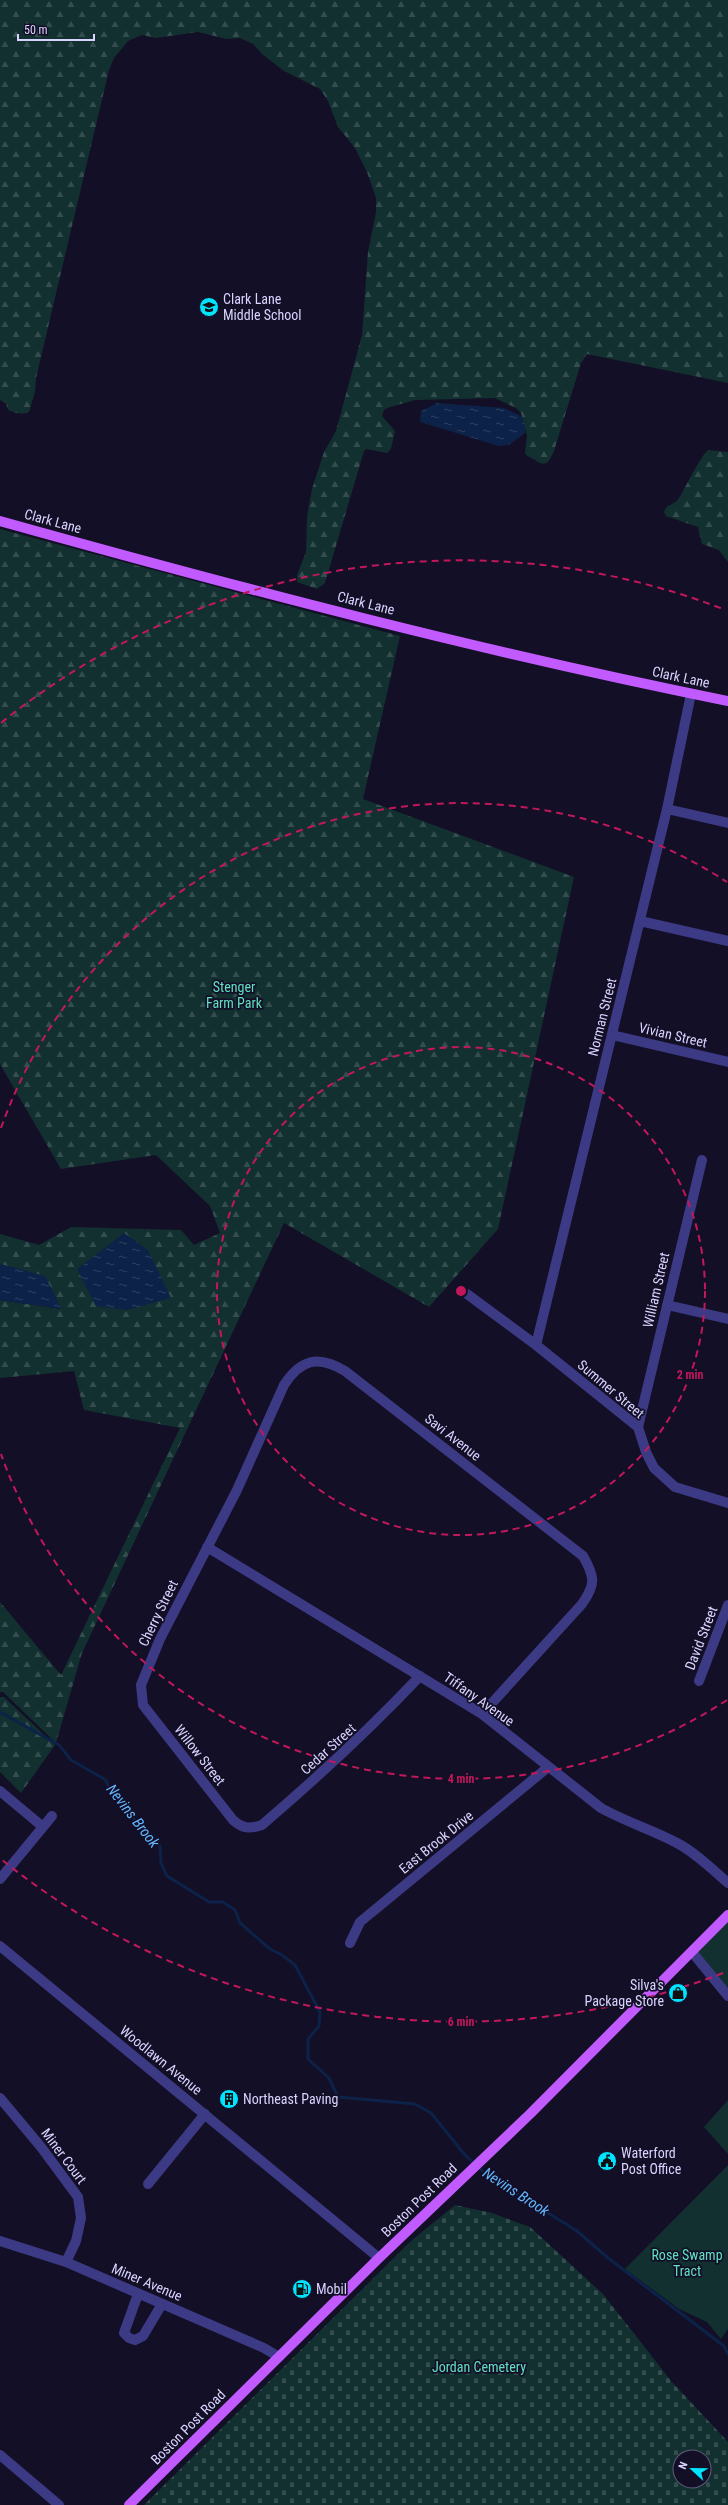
<svg xmlns="http://www.w3.org/2000/svg" width="728" height="2505" font-family="'Roboto Condensed',sans-serif">
	<style>
		.green { fill: #12302f }
		.forest { fill: url(#forest-firs) }
		.cemetery { fill: url(#cemetery-stones); fill-rule: evenodd }
		.water { fill: url(#water-ripples) }
		.lines { fill: none; stroke-linecap: round; stroke-linejoin: round }
		.stream { stroke: #0c2248; stroke-width: 3 }
		.minor { stroke: #3d3a85; stroke-width: 10 }
		.major { stroke: #c25bff; stroke-width: 10 }
		.ring { fill: none; stroke: #c2185b; stroke-width: 2; stroke-dasharray: 7 5 }
		.labels { text-anchor: middle; stroke-width: 3.5; stroke-linejoin: round; paint-order: stroke }
		.poi-label { font-size: 14px; fill: #d9d4ff; stroke: #130f26; text-anchor: start }
		.street-label { font-size: 14px; fill: #d9d4ff; stroke: #130f26 }
		.park-label { font-size: 14px; fill: #5fe0c0; stroke: #130f26 }
		.water-label { font-size: 15px; font-style: italic; fill: #62b6ff; stroke: #130f26 }
		.centre { fill: #c2185b; stroke: #130f26; stroke-width: 2 }
		.ring-label { font-size: 12px; text-anchor: middle; font-weight: bold; fill: #c2185b; stroke: #130f26; stroke-width: 3.5; stroke-linejoin: round; paint-order: stroke }
	</style>
	<defs>
		<pattern id="forest-firs" width="22" height="20" patternUnits="userSpaceOnUse"><rect width="22" height="20" fill="#12302f"/><path d="M5 1l3.5 6h-7zM16 11l3.5 6h-7z" fill="#344d4e"/></pattern>
		<pattern id="cemetery-stones" width="16" height="16" patternUnits="userSpaceOnUse"><rect width="16" height="16" fill="#12302f"/><path d="M2 7V4a2 2 0 0 1 4 0v3zM10 15v-3a2 2 0 0 1 4 0v3z" fill="#344d4e"/></pattern>
		<pattern id="water-ripples" width="26" height="14" patternUnits="userSpaceOnUse"><rect width="26" height="14" fill="#0c2248"/><path d="M2 4q2-2 4 0t4 0M15 11q2-2 4 0t4 0" fill="none" stroke="#2f4163"/></pattern>
	</defs>
	<rect width="100%" height="100%" fill="#130f26"/>
	<path class="green" d="M728 1917V1990L692 1952Z
		M728 2100V2154L704 2127Z
		M728 2165V2329L721 2339 707 2322 679 2309 625 2269Z"/>
	<path class="forest" d="M0 0H728V383L587 354 581 363 554 451C549 462 546 468 535 460 531 457 527 457 525 453L527 436 521 413 516 408 495 398 415 400 387 408 384 410 382 416 395 431 391 449 387 453 366 449 364 451 325 583 317 589 297 582V575L306 552 307 516 312 489 324 452 336 431 362 335 368 252 376 212V198L367 172 355 148 338 127 328 101 320 89 284 71 262 54 253 44 240 38 226 39 198 32 156 38 142 35 128 41 114 58 109 70 36 378 35 392 29 412C23 415 14 413 8 410L6 403 0 400Z
		M708 450 728 452V562L719 550 702 544 698 527 666 516 664 512C666 504 675 505 679 498 686 487 700 457 708 450Z
		M0 529 400 636 363 799 574 877 498 1229 429 1307 284 1223 82 1653 56 1743 3 1692H0V1602L61 1675 180 1428 84 1410 74 1371 0 1378V1300L61 1309 44 1276 0 1264V1234L39 1245 71 1227 181 1230 194 1245 220 1233 210 1206 156 1155 61 1169 0 1064Z
		M0 1697H4L55 1745 21 1793 0 1772Z"/>
	<path class="cemetery" d="M455 2205 492 2213 530 2227 603 2294 672 2382 728 2442V2505H144L411 2241ZM680 2457H704V2481H680Z"/>
	<path class="water" d="M437 403 504 408 521 416 525 425V433L509 445 499 446 420 422 421 411Z
		M124 1233 148 1250 171 1298 127 1310 96 1306 77 1269Z
		M0 1264 45 1276 62 1309 0 1300Z"/>
	<g class="lines">
		<path class="stream" d="M0 1712 59 1745 71 1760 106 1780 111 1793 139 1825 154 1837 160 1846 161 1863 167 1876 209 1902H223L235 1910 240 1923 270 1949 282 1955 295 1965 320 2012 319 2026 308 2039V2059L329 2078 338 2097 415 2104 431 2113 465 2155 487 2175 577 2231 608 2258 724 2346 728 2354"/>
		<path class="minor" d="M667 809 728 823
			M640 921 728 941
			M612 1035 728 1062
			M467 1294 536 1345 638 1427 646 1452 654 1468 675 1487 728 1503
			M667 1305 728 1319
			M536 1345 667 809 691 694
			M638 1427 702 1160
			M207 1547 482 1714 601 1808C626 1822 653 1830 677 1843 696 1853 712 1869 728 1883
			M420 1676C370 1729 318 1777 262 1825 250 1829 243 1829 233 1820L143 1705 141 1685 160 1639 237 1490 284 1385C301 1359 318 1355 345 1371L583 1556C595 1577 596 1584 582 1604L482 1714
			M699 1681 728 1605
			M0 1791 43 1827
			M0 1879 52 1816
			M350 1943 360 1922 547 1768
			M0 1946 379 2258
			M692 1952 728 1996
			M0 2098 41 2147 78 2197 81 2218 76 2241 66 2262
			M148 2184 205 2114
			M0 2241 66 2262 264 2348 279 2357
			M138 2294 124 2333 129 2338 135 2340 143 2336 162 2304
			M0 2455 59 2505"/>
		<path class="major" d="M0 521C240 588 483 652 728 701
			M129 2505 379 2258 530 2114 728 1915"/>
	</g>
	<g class="ring">
		<circle cx="461" cy="1291" r="244"/>
		<path d="M727 1700A488 488 0 0 1 1 1454M1 1128A488 488 0 0 1 727 882"/>
		<path d="M723 1973A731 731 0 0 1 1 1859M1 723A731 731 0 0 1 723 609"/>
	</g>
	<defs>
		<g id="school-disc" transform="scale(1)"><circle r="9.5" fill="#00e5ff" stroke="#130f26"/><path d="M0-5L7-2L0 1L-7-2ZM-4 1L0 2.5L4 1V4Q0 6-4 4Z" fill="#111"/></g>
		<g id="shop-disc" transform="scale(1)"><circle r="9.5" fill="#00e5ff" stroke="#130f26"/><path d="M-5-2.5h2.3a2.7 3.5 0 0 1 5.4 0H5L5.5 6h-11ZM-1.5-2.5h3a1.5 2.3 0 0 0-3 0Z" fill="#111"/></g>
		<g id="building-disc" transform="scale(1)"><circle r="9.5" fill="#00e5ff" stroke="#130f26"/><path d="M-4-6H4V6H1V3H-1V6H-4ZM-2.5-4.3h1.7v1.8h-1.7ZM.8-4.3h1.7v1.8H.8ZM-2.5-1h1.7V.8h-1.7ZM.8-1h1.7V.8H.8Z" fill="#111"/></g>
		<g id="civic-disc" transform="scale(1)"><circle r="9.5" fill="#00e5ff" stroke="#130f26"/><path d="M-.6-6.5H3V-4.5H.6V-3L4-1V1h2V6H-6V1h2V-1L-.6-3ZM-1.2 2.5V6h2.4V2.5Z" fill="#111"/></g>
		<g id="fuel-disc" transform="scale(1)"><circle r="9.5" fill="#00e5ff" stroke="#130f26"/><path d="M-5.5-6h7V0h2V4h1.3V-2.5L3-4.5l.8-.8L6-3V5H2.5V1h-1V6h-7ZM-4.2-4.7v3.2H.2V-4.7Z" fill="#111"/></g>
	</defs>
	<g fill-rule="evenodd">
		<use href="#school-disc" x="209" y="307"/>
		<use href="#shop-disc" x="678" y="1993"/>
		<use href="#building-disc" x="229" y="2099"/>
		<use href="#civic-disc" x="607" y="2161"/>
		<use href="#fuel-disc" x="302" y="2289"/>
	</g>
	<g class="labels">
		<g class="poi-label">
			<text x="223" y="304">Clark Lane<tspan x="223" dy="16">Middle School</tspan></text>
			<text x="664" y="1990" text-anchor="end">Silva's<tspan x="664" dy="16">Package Store</tspan></text>
			<text x="243" y="2104">Northeast Paving</text>
			<text x="621" y="2158">Waterford<tspan x="621" dy="16">Post Office</tspan></text>
			<text x="316" y="2294">Mobil</text>
		</g>
		<g class="street-label">
			<text transform="translate(53 521) rotate(15)" y="5">Clark Lane</text>
			<text transform="translate(366 603) rotate(14)" y="5">Clark Lane</text>
			<text transform="translate(681 677) rotate(12)" y="5">Clark Lane</text>
			<text transform="translate(602 1017) rotate(-76)" y="5">Norman Street</text>
			<text transform="translate(673 1035) rotate(13)" y="5">Vivian Street</text>
			<text transform="translate(656 1290) rotate(-77)" y="5">William Street</text>
			<text transform="translate(611 1389) rotate(40)" y="5">Summer Street</text>
			<text transform="translate(453 1437) rotate(38)" y="5">Savi Avenue</text>
			<text transform="translate(158 1613) rotate(-64)" y="5">Cherry Street</text>
			<text transform="translate(701 1638) rotate(-69)" y="5">David Street</text>
			<text transform="translate(479 1699) rotate(35)" y="5">Tiffany Avenue</text>
			<text transform="translate(328 1749) rotate(-42)" y="5">Cedar Street</text>
			<text transform="translate(200 1755) rotate(52)" y="5">Willow Street</text>
			<text transform="translate(436 1842) rotate(-39)" y="5">East Brook Drive</text>
			<text transform="translate(161 2060) rotate(39)" y="5">Woodlawn Avenue</text>
			<text transform="translate(64 2156) rotate(53)" y="5">Miner Court</text>
			<text transform="translate(419 2200) rotate(-44)" y="5">Boston Post Road</text>
			<text transform="translate(147 2282) rotate(23)" y="5">Miner Avenue</text>
			<text transform="translate(188 2427) rotate(-45)" y="5">Boston Post Road</text>
		</g>
		<g class="park-label">
			<text x="234" y="992">Stenger<tspan x="234" dy="16">Farm Park</tspan></text>
			<text x="687" y="2260">Rose Swamp<tspan x="687" dy="16">Tract</tspan></text>
			<text x="479" y="2372">Jordan Cemetery</text>
		</g>
		<g class="water-label">
			<text transform="translate(133 1816) rotate(52)" y="5">Nevins Brook</text>
			<text transform="translate(516 2192) rotate(33)" y="5">Nevins Brook</text>
		</g>
	</g>
	<circle cx="461" cy="1291" r="6" class="centre"/>
	<g class="ring-label">
		<text x="690" y="1379">2 min</text>
		<text x="461" y="1783">4 min</text>
		<text x="461" y="2026">6 min</text>
	</g>
	<g transform="translate(692 2469) rotate(292)"><circle r="19" fill="#130f26" stroke="#625e7d"/>
	<path d="M0-3L7 15L0 10L-7 15Z" fill="#00e5ff"/>
	<text y="-6" font-size="11" font-weight="bold" text-anchor="middle" fill="#d9d4ff">N</text>
	</g>
	<path d="M18 34v6h76v-6" fill="none" stroke="#d9d4ff" stroke-width="2"/>
	<text x="24" y="34" font-size="12" fill="#d9d4ff" stroke="#130f26" stroke-width="3" paint-order="stroke">50 m</text>
</svg>
